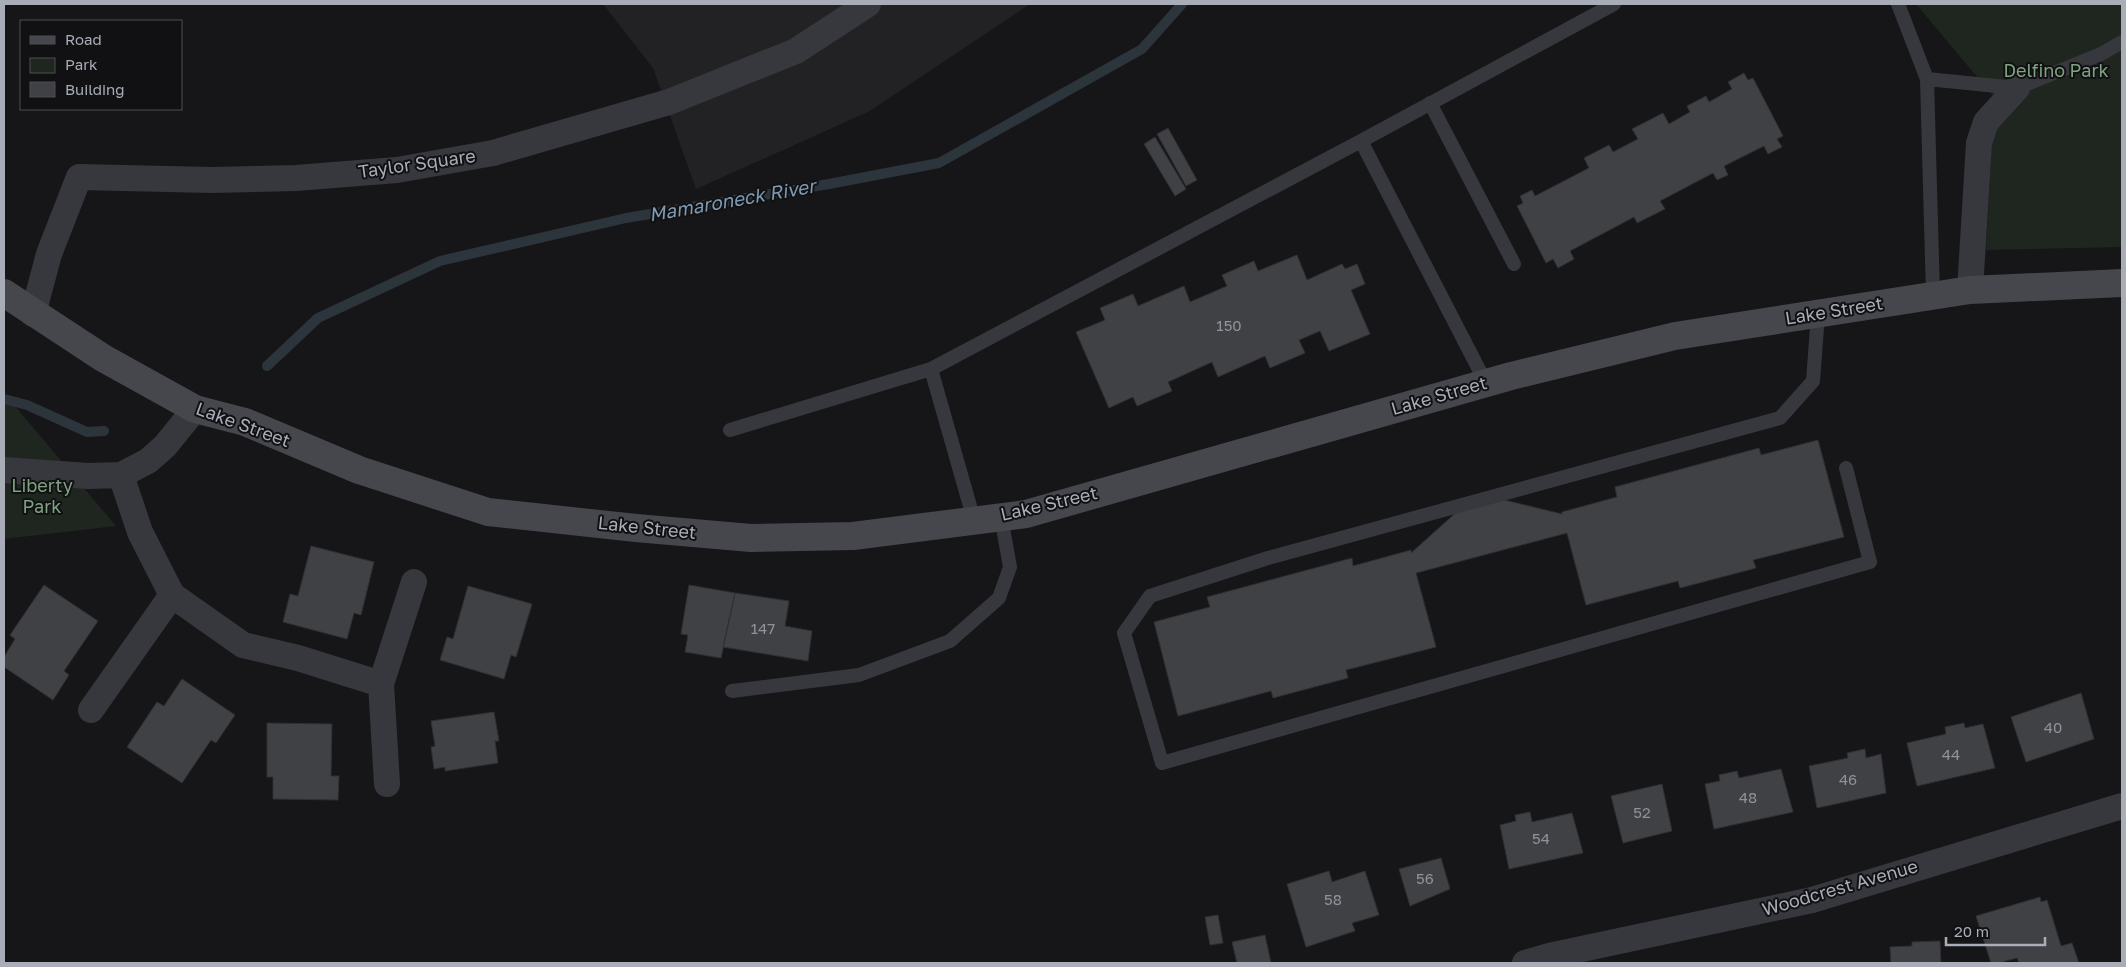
<svg xmlns="http://www.w3.org/2000/svg" width="2126" height="967" font-family="'Golos Text',sans-serif">
	<style>
		.built { fill: #222225 }
		.green { fill: #1e261f }
		.lines { fill: none; stroke-linecap: round; stroke-linejoin: round }
		.stream { stroke: #2c353c; stroke-width: 10 }
		.building { fill: #404145; stroke: #303034 }
		.service { stroke: #37383d; stroke-width: 14 }
		.minor { stroke: #37383d; stroke-width: 26 }
		.secondary { stroke: #45474d; stroke-width: 28 }
		.labels { text-anchor: middle; stroke-width: 4; stroke-linejoin: round; paint-order: stroke }
		.number-label { font-size: 15px; fill: #8e929b }
		.park-label { font-size: 18px; fill: #7fa381; stroke: #111113 }
		.street-label { font-size: 18px; fill: #a8adb8; stroke: #111113 }
		.water-label { font-size: 19px; font-style: italic; fill: #7f9bb3; stroke: #111113 }
	</style>
	<rect width="100%" height="100%" fill="#161618"/>
	<path class="built" d="M603 4H1030L870 111 696 189 653 68Z"/>
	<path class="green" d="M1916 4H2122V247L1986 250 1994 97Z
		M4 393 116 526 4 539Z"/>
	<g class="lines">
		<path class="stream" d="M267 366 318 318 440 261 626 218 829 184 939 163 1142 49 1182 4
			M4 399 27 405 87 432 104 431"/>
	</g>
	<path class="building" d="M1744 73 1748 80 1753 78 1783 136 1777 139 1782 147 1768 154 1764 146 1724 166 1728 175 1717 180 1713 173 1660 201 1665 209 1637 223 1634 217 1570 251 1574 259 1558 268 1553 259 1546 263 1517 206 1523 203 1520 196 1532 190 1535 196 1589 168 1584 158 1609 145 1613 152 1638 139 1632 129 1663 113 1669 124 1690 112 1687 106 1706 96 1709 102 1732 89 1728 82Z
		M1168 128 1197 180 1186 186 1157 134Z
		M1155 137 1186 189 1175 196 1144 144Z
		M1297 255 1307 280 1342 264 1345 269 1357 264 1365 284 1351 290 1370 334 1329 351 1320 331 1299 340 1305 353 1270 368 1265 356 1218 377 1212 362 1168 382 1172 391 1137 406 1133 397 1109 408 1076 332 1105 320 1100 308 1133 294 1138 306 1184 286 1190 302 1227 286 1222 275 1254 261 1258 271Z
		M1818 440 1844 537 1753 560 1756 568 1680 588 1678 581 1586 605 1567 533 1416 573 1436 647 1346 670 1348 678 1273 698 1271 691 1178 716 1154 622 1210 607 1207 597 1352 558 1353 566 1411 550V553L1459 510 1500 499 1562 514V512L1617 497 1615 487 1759 448 1761 455Z
		M311 546 374 562 361 615 354 613 347 639 283 622 290 594 298 596Z
		M44 585 98 621 64 671 69 675 53 700 4 667V657L15 639 10 635Z
		M689 585 735 593 721 658 685 652 688 635 681 634Z
		M468 586 532 604 516 657 511 655 504 679 440 660 447 637 453 639Z
		M735 593 789 601 785 626 812 631 808 661 723 647Z
		M182 679 235 715 216 743 211 740 182 783 127 747 157 702 164 706Z
		M2081 693 2094 739 2026 762 2011 717Z
		M494 712 499 741H495L498 763 445 771V767L434 769 431 747 435 746 431 721Z
		M267 723 332 724 331 776H339L338 800 273 799V777H267Z
		M1964 723 1965 728 1983 724 1995 768 1917 786 1907 743 1946 734 1945 727Z
		M1865 749 1866 758 1881 754 1886 793 1817 808 1809 766 1848 758 1847 753Z
		M1781 769 1793 812 1714 829 1705 784 1720 781 1719 775 1737 771 1739 778Z
		M1662 784 1672 831 1623 843 1611 796Z
		M1530 812 1532 822 1572 813 1583 853 1509 869 1500 825 1516 821 1515 815Z
		M1441 858 1450 889 1410 906 1399 869Z
		M1329 871 1332 882 1365 871 1379 915 1352 923 1355 931 1306 947 1287 884Z
		M2040 897 2041 902 2047 900 2061 946 2072 943 2079 963H2019L2017 958 1998 963H1991L1976 916Z
		M1218 915 1223 943 1210 945 1205 917Z
		M1265 935 1271 963H1237L1232 942Z
		M1940 941 1941 963H1891L1890 947 1912 946V942Z"/>
	<g class="lines">
		<path class="service" d="M1898 4 1927 79 1933 295
			M1927 79 2017 88 2101 54 2122 42
			M1430 103 1514 264
			M1818 314 1813 381 1780 418 1268 558 1150 596 1124 633 1162 763 1870 562 1846 468
			M931 369 974 520
			M1486 383 1361 141 1614 4
			M730 430 931 369 1361 141
			M732 691 859 675 950 641 999 598 1010 567 1001 517"/>
		<path class="minor" d="M1970 290 1979 143 1986 122 2017 88
			M33 314 49 254 79 177 212 180 296 178 397 170 493 153 669 102 796 51 868 4
			M4 470 88 476 121 475 148 461 165 446 195 409
			M121 475 140 532 172 595 243 645 298 658 381 684
			M91 710 172 595
			M387 784 381 684 414 582
			M1525 963 1549 956 1812 900 2122 806"/>
		<path class="secondary" d="M4 293 103 358 195 409 245 422 359 470 488 512 636 528 751 538 853 536 1026 514 1511 376 1675 336 1970 290 2122 283"/>
	</g>
	<g class="labels">
		<g class="number-label">
			<text x="1229" y="331">150</text>
			<text x="763" y="634">147</text>
			<text x="2053" y="733">40</text>
			<text x="1951" y="760">44</text>
			<text x="1848" y="785">46</text>
			<text x="1748" y="803">48</text>
			<text x="1642" y="818">52</text>
			<text x="1541" y="844">54</text>
			<text x="1425" y="884">56</text>
			<text x="1333" y="905">58</text>
		</g>
		<g class="park-label">
			<text x="2056" y="77">Delfino Park</text>
			<text x="42" y="492">Liberty<tspan x="42" dy="21">Park</tspan></text>
		</g>
		<g class="street-label">
			<text transform="translate(417 164) rotate(-8)" y="6">Taylor Square</text>
			<text transform="translate(1834 311) rotate(-9)" y="6">Lake Street</text>
			<text transform="translate(1439 396) rotate(-16)" y="6">Lake Street</text>
			<text transform="translate(243 425) rotate(20)" y="6">Lake Street</text>
			<text transform="translate(1049 504) rotate(-13)" y="6">Lake Street</text>
			<text transform="translate(647 528) rotate(6)" y="6">Lake Street</text>
			<text transform="translate(1840 888) rotate(-16)" y="6">Woodcrest Avenue</text>
		</g>
		<g class="water-label">
			<text transform="translate(732 200) rotate(-10)" y="7">Mamaroneck River</text>
		</g>
	</g>
	<rect width="2126" height="967" fill="none" stroke="#a8adb8" stroke-width="10"/>
	<rect x="20" y="20" width="162" height="90" fill="#111113" stroke="#4d4f55"/>
	<rect x="30" y="36" width="25" height="8" fill="#45474d" stroke="#4d4f55"/>
	<text x="65" y="45" font-size="15" fill="#a8adb8">Road</text>
	<rect x="30" y="58" width="25" height="15" fill="#1e261f" stroke="#4d4f55"/>
	<text x="65" y="70" font-size="15" fill="#a8adb8">Park</text>
	<rect x="30" y="82" width="25" height="15" fill="#404145" stroke="#4d4f55"/>
	<text x="65" y="95" font-size="15" fill="#a8adb8">Building</text>
	<path d="M1946 937v8h99v-8" fill="none" stroke="#a8adb8" stroke-width="2.5"/>
	<text x="1954" y="937" font-size="15" fill="#a8adb8" stroke="#111113" stroke-width="4" paint-order="stroke">20 m</text>
</svg>
